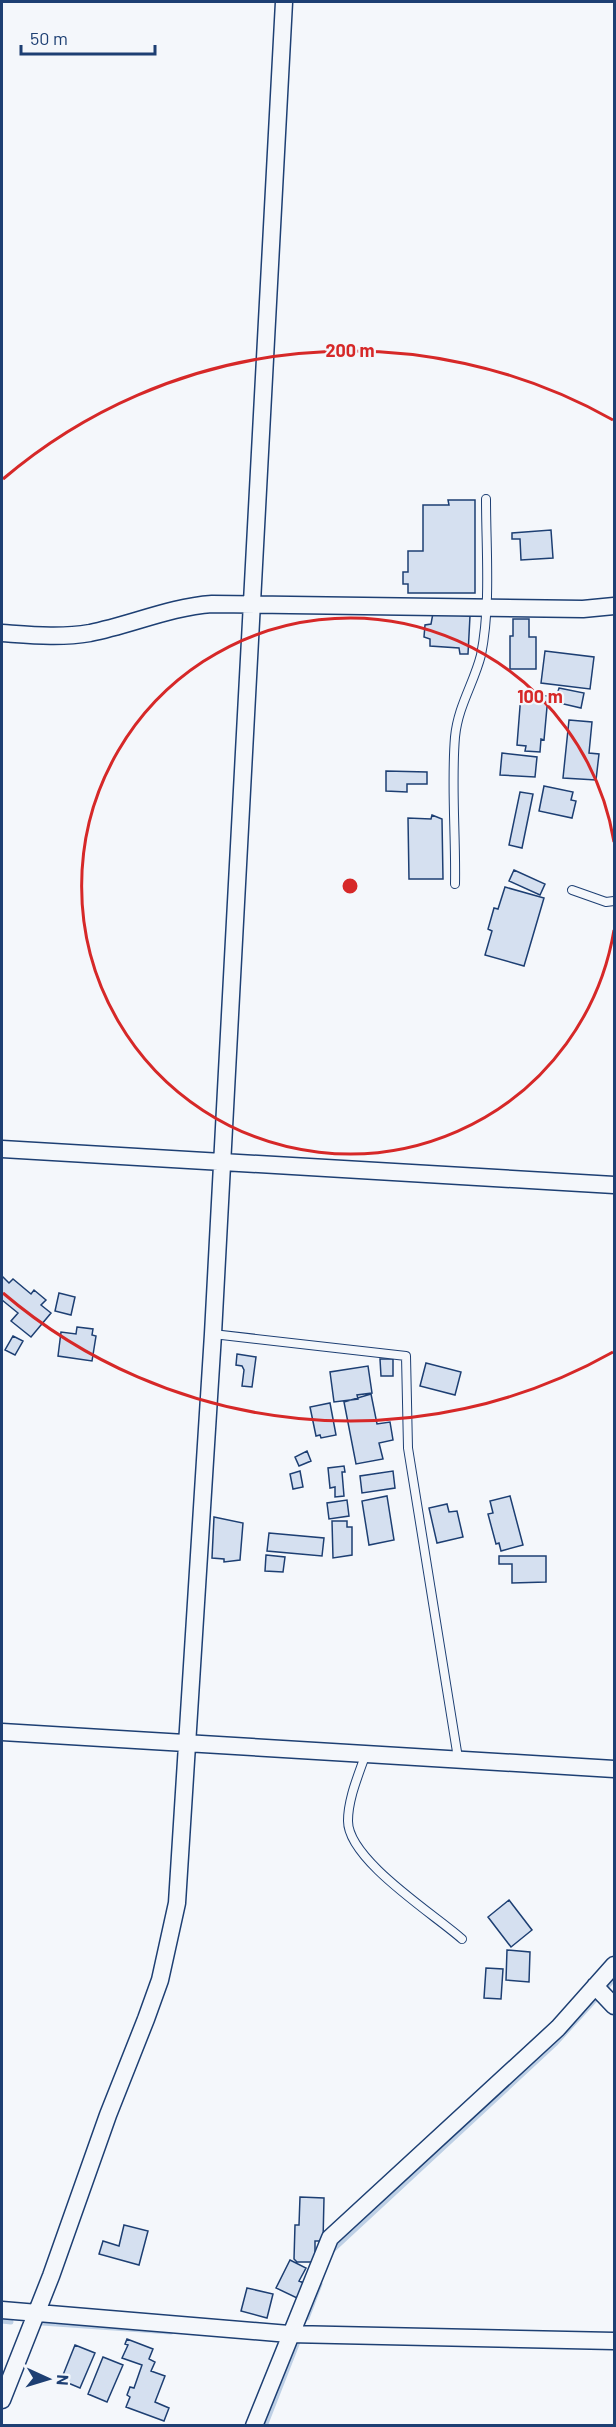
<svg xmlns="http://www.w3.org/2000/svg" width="616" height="2427" font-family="Barlow,sans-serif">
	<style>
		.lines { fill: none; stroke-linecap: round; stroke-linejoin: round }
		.stream { stroke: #bed0e5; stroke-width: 5 }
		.building { fill: #d5e0f0; stroke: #1d3f73; stroke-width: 1.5 }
		.lane-casing { stroke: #1d3f73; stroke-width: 10 }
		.street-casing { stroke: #1d3f73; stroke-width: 19 }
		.lane { stroke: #f4f7fb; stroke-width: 8 }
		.street { stroke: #f4f7fb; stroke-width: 16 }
		.ring { fill: none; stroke: #d62828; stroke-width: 3 }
		.centre { fill: #d62828; stroke: #f4f7fb; stroke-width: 3 }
		.ring-label { font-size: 18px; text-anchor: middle; font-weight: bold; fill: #d62828; stroke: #f4f7fb; stroke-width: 4.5; stroke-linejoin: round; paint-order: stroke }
	</style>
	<rect width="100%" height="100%" fill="#f4f7fb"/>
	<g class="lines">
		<path class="stream" d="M333 2250 555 2044 614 1979
			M307 2318 320 2284
			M2 2321 11 2322
			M42 2323 171 2332
			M265 2426 299 2339"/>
	</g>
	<path class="building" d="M448 500H475V593H408V584H403V572H408V551H423V505H449Z
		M551 530 553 558 521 560 520 539H512V533Z
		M433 613 470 616 468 654H460L459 648 430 646V639L424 637 425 625 431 624Z
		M513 619H529V637H536V669H510V636H513Z
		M545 651 594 657 590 689 541 683Z
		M559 688 584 693 581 708 555 702Z
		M521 694 548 696 544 740 541 739 540 752 525 751 526 746 517 745Z
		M569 720 592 722 589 753 599 754 596 780 563 778Z
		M502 753 537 757 535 777 500 775Z
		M386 771 427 772V784H407V792L386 791Z
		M544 786 573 792 571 800 576 801 572 818 539 811Z
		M520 792 533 794 522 848 509 845Z
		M432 815 442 819 443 879H409L408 818 431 819Z
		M514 870 545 884 540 895 509 881Z
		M505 887 544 898 524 966 485 955 492 931 488 929 494 908 498 909Z
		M2 1276 9 1283 13 1279 31 1294 34 1290 46 1300 41 1305 51 1313 31 1337 11 1321 18 1313 2 1300Z
		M59 1293 75 1297 71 1315 55 1311Z
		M77 1327 93 1329 92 1335 96 1336 92 1361 58 1356 61 1332 76 1334Z
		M13 1336 23 1341 15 1355 5 1350Z
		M237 1354 256 1357 252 1387 242 1386 244 1370 242 1366 236 1365Z
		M380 1359H393V1376H381Z
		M426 1363 461 1372 455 1395 420 1386Z
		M368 1366 372 1393 357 1395 358 1399 334 1402 330 1372Z
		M371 1394 377 1424 390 1422 393 1440 379 1443 383 1459 356 1464 344 1402Z
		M330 1403 336 1435 321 1438 320 1435 316 1436 310 1407Z
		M307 1451 311 1461 299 1466 295 1457Z
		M344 1466 345 1472H342L344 1496 335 1497V1487L330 1488 328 1468Z
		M300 1471 303 1487 293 1489 290 1474Z
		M393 1471 395 1488 362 1493 360 1476Z
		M387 1496 394 1540 369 1545 362 1501Z
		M510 1496 523 1545 501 1551 499 1543 496 1544 488 1514 493 1513 490 1501Z
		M347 1500 349 1516 329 1519 327 1503Z
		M447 1504 449 1512 457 1511 463 1537 437 1543 429 1508Z
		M214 1517 243 1523 240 1560 224 1562V1559L212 1558Z
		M332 1521H347V1527H352V1555L333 1558Z
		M269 1533 324 1538 322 1556 267 1551Z
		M266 1555 285 1557 283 1572 265 1571Z
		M499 1556H546V1582L512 1583V1564H499Z
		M509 1900 532 1930 511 1947 488 1917Z
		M507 1950 530 1952 529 1982 506 1980Z
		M486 1968 503 1969 501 1999 484 1998Z
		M300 2197 324 2198 323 2241H315V2262H297L294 2259 295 2225H299Z
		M124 2225 148 2231 139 2265 99 2254 103 2241 119 2246Z
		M290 2260 306 2268 299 2281 304 2283 297 2298 276 2288Z
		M247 2288 273 2294 267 2318 241 2311Z
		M127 2339 153 2349 149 2359 155 2362 151 2371 165 2376 155 2402 169 2408 164 2421 126 2407 130 2397 127 2395 130 2387 134 2388 142 2365 122 2358 128 2345 125 2344Z
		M75 2345 95 2353 80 2388 61 2380Z
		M103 2357 123 2365 107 2402 88 2394Z"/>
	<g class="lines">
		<g class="lane-casing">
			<path id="lane" d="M455 884C456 836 451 785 455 737 458 706 474 683 481 655 491 605 486 549 486 499
				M572 890 606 902 614 901
				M213 1334 406 1356 408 1448 458 1758
				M366 1753C359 1774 348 1798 348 1821 348 1860 434 1914 462 1939"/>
		</g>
		<g class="street-casing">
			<path id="street" d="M2 633C31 635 60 638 90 633 131 625 170 607 212 604L583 609 614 606
				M2 1149 614 1185
				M2 1732 614 1769
				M595 1986 614 2006
				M2 2310 289 2334 614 2341
				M2 2400 51 2276 108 2115 146 2019 160 1980 177 1903 213 1334 284 2
				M254 2426 330 2238 558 2028 614 1965"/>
		</g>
		<use href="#lane" class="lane"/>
		<use href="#street" class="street"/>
	</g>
	<g class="ring">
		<path d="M614 930A268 268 0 1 1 614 842"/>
		<path d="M613 1352A535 535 0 0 1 3 1293M3 479A535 535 0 0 1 613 420"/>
	</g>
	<circle cx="350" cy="886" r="9" class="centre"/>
	<g class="ring-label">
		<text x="350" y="357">200 m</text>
		<text x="540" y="703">100 m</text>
	</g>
	<rect width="616" height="2427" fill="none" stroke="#1d3f73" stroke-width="6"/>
	<g transform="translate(48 2379) rotate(94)" stroke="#f4f7fb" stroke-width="4.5" paint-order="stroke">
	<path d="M0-4.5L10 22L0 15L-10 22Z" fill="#1d3f73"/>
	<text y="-9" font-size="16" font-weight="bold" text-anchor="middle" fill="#1d3f73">N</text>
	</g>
	<path d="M21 45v9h134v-9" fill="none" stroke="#1d3f73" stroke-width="3"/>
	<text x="30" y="45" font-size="18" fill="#1d3f73" stroke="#f4f7fb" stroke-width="4.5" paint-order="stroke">50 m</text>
</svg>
